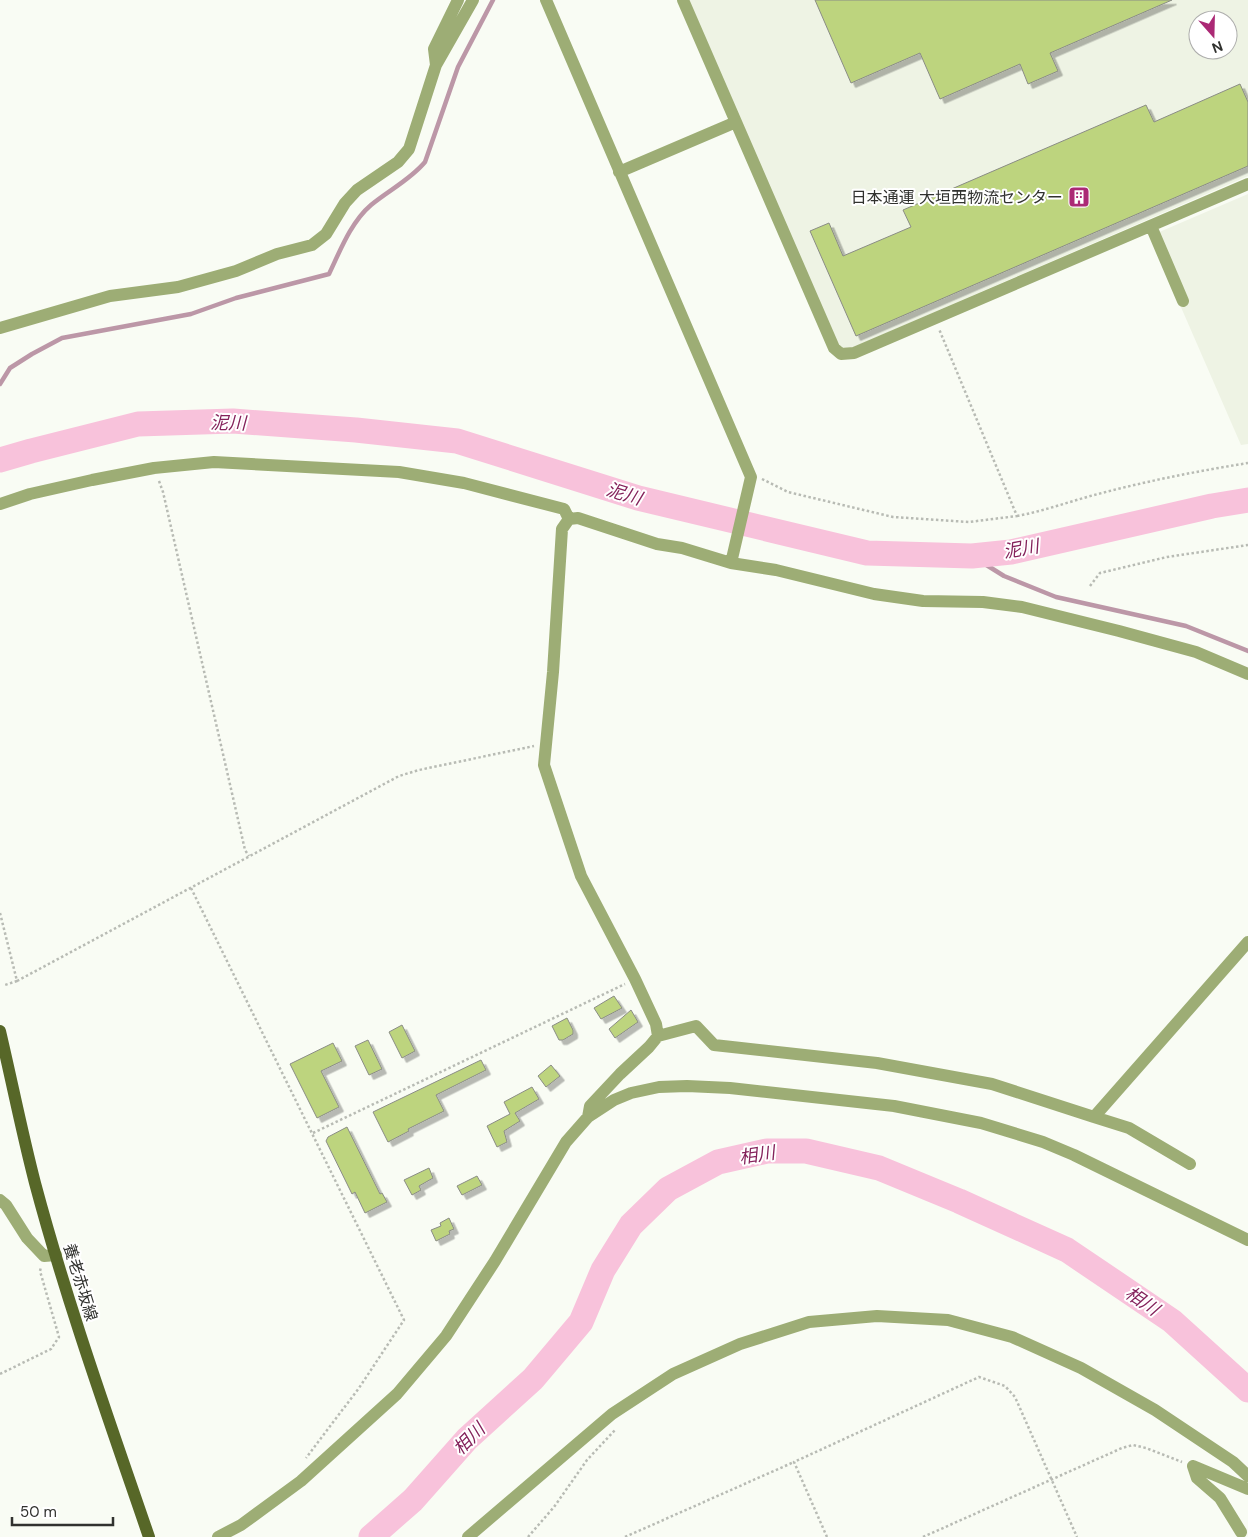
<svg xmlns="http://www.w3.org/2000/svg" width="1248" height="1537" font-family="'DM Sans','Noto Sans JP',sans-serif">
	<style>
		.built { fill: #eef3e4; fill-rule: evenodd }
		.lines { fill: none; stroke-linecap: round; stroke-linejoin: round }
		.stream { stroke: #bc97a7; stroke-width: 4.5 }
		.river { stroke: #f8c2db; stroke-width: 25 }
		.building { fill: #bdd47e; stroke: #8a8c85; filter: url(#shadow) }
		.path { stroke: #b8bbb4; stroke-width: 2.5; stroke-dasharray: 2.5 2.5; stroke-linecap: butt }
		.minor { stroke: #9dad75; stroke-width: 12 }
		.major { stroke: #576728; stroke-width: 12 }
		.labels { text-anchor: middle; stroke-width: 4; stroke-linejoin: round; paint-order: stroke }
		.poi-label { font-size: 16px; fill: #31322f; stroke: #fff; text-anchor: end }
		.street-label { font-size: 16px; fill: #31322f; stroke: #fff }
		.water-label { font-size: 18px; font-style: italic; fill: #84225b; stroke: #fff }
	</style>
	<defs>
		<filter id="shadow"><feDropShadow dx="4.5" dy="4.5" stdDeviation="0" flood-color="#0004"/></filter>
	</defs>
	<rect width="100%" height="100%" fill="#f9fcf4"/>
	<path class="built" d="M689 0H1248V176L847 350 838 347ZM1198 20H1228V50H1198Z
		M1248 194V444L1241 445 1150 236Z"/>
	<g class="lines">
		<path class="stream" d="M0 384 10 368 32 354 62 338 191 314 236 298 329 274C340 251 351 222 371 205 389 190 410 180 425 162L458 67 493 0
			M972 556 1004 576 1056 597 1186 626 1248 651"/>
		<path class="river" d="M0 460 31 451 138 424 233 421 356 430 457 441 638 498 867 553 972 556 1011 552 1212 506 1248 500
			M371 1537 413 1500 467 1439 533 1379 581 1322 603 1270 631 1225 668 1189 718 1162 767 1151H806L879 1168 959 1201 1067 1250 1172 1321 1248 1390"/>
	</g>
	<path class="building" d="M815 0H1172L1050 53 1058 71 1028 84 1020 64 940 99 920 53 851 83Z
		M1240 84 1248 102V166L856 336 810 231 829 223 843 256 911 227 903 210 1146 105 1154 122Z
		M614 996 622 1008 601 1019 594 1008Z
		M631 1010 638 1022 615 1038 609 1029Z
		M567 1018 573 1030V1034L563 1040H559L552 1026Z
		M402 1025 415 1051 402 1058 389 1032Z
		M368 1040 382 1069 369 1075 355 1046Z
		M333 1043 342 1061 321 1071 339 1107 317 1118 290 1064Z
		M481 1060 486 1070 436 1095 444 1111 408 1129 409 1131 388 1142 373 1112Z
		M551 1065 560 1076 546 1087 538 1076Z
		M532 1087 539 1099 515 1113 520 1121 504 1131 507 1142 497 1147 487 1126 510 1114 504 1102Z
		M347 1127 380 1194 382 1193 387 1202 365 1213 355 1192 352 1194 326 1141 328 1137Z
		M429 1168 433 1178 419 1186 421 1190 412 1195 404 1180Z
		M477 1176 482 1185 462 1195 457 1186Z
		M449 1218 454 1229 449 1231 450 1234 436 1241 431 1230 441 1226 440 1223Z"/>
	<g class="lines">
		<path class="path" d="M762 479 788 492 893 517 969 522 1017 516 939 329
			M159 481 163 492 245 850 249 856
			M1017 516C1044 511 1071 501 1098 494 1147 481 1198 471 1248 463
			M1090 586 1100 573 1167 557 1248 545
			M191 888 404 1320 359 1388 306 1458
			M0 913 17 981 5 985
			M17 981 399 776 419 770 534 746
			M313 1133 625 984
			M0 1374 51 1349 59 1337 40 1271 41 1267
			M528 1537 554 1507 587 1460 615 1430
			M625 1537 794 1462
			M827 1537 794 1462 979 1377 1005 1386 1015 1397 1077 1537
			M923 1537 1122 1448 1133 1445 1146 1448 1182 1462"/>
		<path class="minor" d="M546 0 751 477 731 563
			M683 0 834 348 841 354 854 353 1248 184
			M436 65 434 49 458 0
			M619 172 736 122
			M1151 226 1183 301
			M0 328 110 296 178 287 236 271 277 254 312 245 326 234 345 203 357 190 398 162 409 149 436 65 473 0
			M0 504 30 494 92 480 154 468 214 462 399 472 464 483 564 509 569 519
			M569 519 578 518 657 544 682 548 731 563 776 570 874 594 923 601 983 602 1022 607 1119 631 1196 652 1248 674
			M569 519 562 529 553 672 544 765 581 876 635 979 656 1024 658 1036
			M588 1117 590 1106 620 1074 649 1047 658 1036 696 1026 714 1045 877 1063 992 1084 1094 1117
			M1190 1164 1129 1128 1094 1117 1248 942
			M0 1200 6 1205 27 1238 44 1256 56 1255
			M1193 1466 1197 1478 1220 1498 1241 1532
			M1193 1466 1248 1489
			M218 1537 241 1525 301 1481 397 1394 446 1336 495 1261 566 1142 588 1117 614 1100 631 1093 659 1087 687 1086 730 1088 894 1106 981 1123 1043 1142 1074 1155 1248 1240
			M468 1537 612 1414 673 1374 740 1344 809 1322 877 1316 948 1320 1012 1337 1081 1368 1155 1410 1233 1462 1248 1476"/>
		<path class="major" d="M0 1031C12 1082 22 1133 35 1183 67 1303 109 1420 149 1537"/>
	</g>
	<defs>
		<g id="building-square" transform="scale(1.125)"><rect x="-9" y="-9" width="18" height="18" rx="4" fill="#ab2975" stroke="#fff"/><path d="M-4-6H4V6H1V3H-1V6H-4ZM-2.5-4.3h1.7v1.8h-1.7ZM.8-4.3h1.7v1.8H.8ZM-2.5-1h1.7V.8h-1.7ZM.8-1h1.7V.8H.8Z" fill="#fff"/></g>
	</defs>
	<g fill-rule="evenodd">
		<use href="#building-square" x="1079" y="197"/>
	</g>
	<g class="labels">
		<g class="poi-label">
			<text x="1063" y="203">日本通運 大垣西物流センター</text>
		</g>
		<g class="street-label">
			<text transform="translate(81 1282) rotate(73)" y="6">養老赤坂線</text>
		</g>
		<g class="water-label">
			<text transform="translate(228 423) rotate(1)" y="6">泥川</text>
			<text transform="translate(624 494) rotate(17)" y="6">泥川</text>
			<text transform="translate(1021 549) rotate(-10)" y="6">泥川</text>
			<text transform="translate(757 1155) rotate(-9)" y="6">相川</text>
			<text transform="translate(1142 1301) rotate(34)" y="6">相川</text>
			<text transform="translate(469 1439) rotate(-45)" y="6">相川</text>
		</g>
	</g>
	<g transform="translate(1213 35) rotate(160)"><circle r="24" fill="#ffffff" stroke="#adadac"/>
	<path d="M0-4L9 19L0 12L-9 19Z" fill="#ab2975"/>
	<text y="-8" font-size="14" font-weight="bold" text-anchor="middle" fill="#31322f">N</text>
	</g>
	<path d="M12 1517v8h101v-8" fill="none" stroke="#31322f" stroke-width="2.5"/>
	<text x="20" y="1517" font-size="15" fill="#31322f" stroke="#ffffff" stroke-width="4" paint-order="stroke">50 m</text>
</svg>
